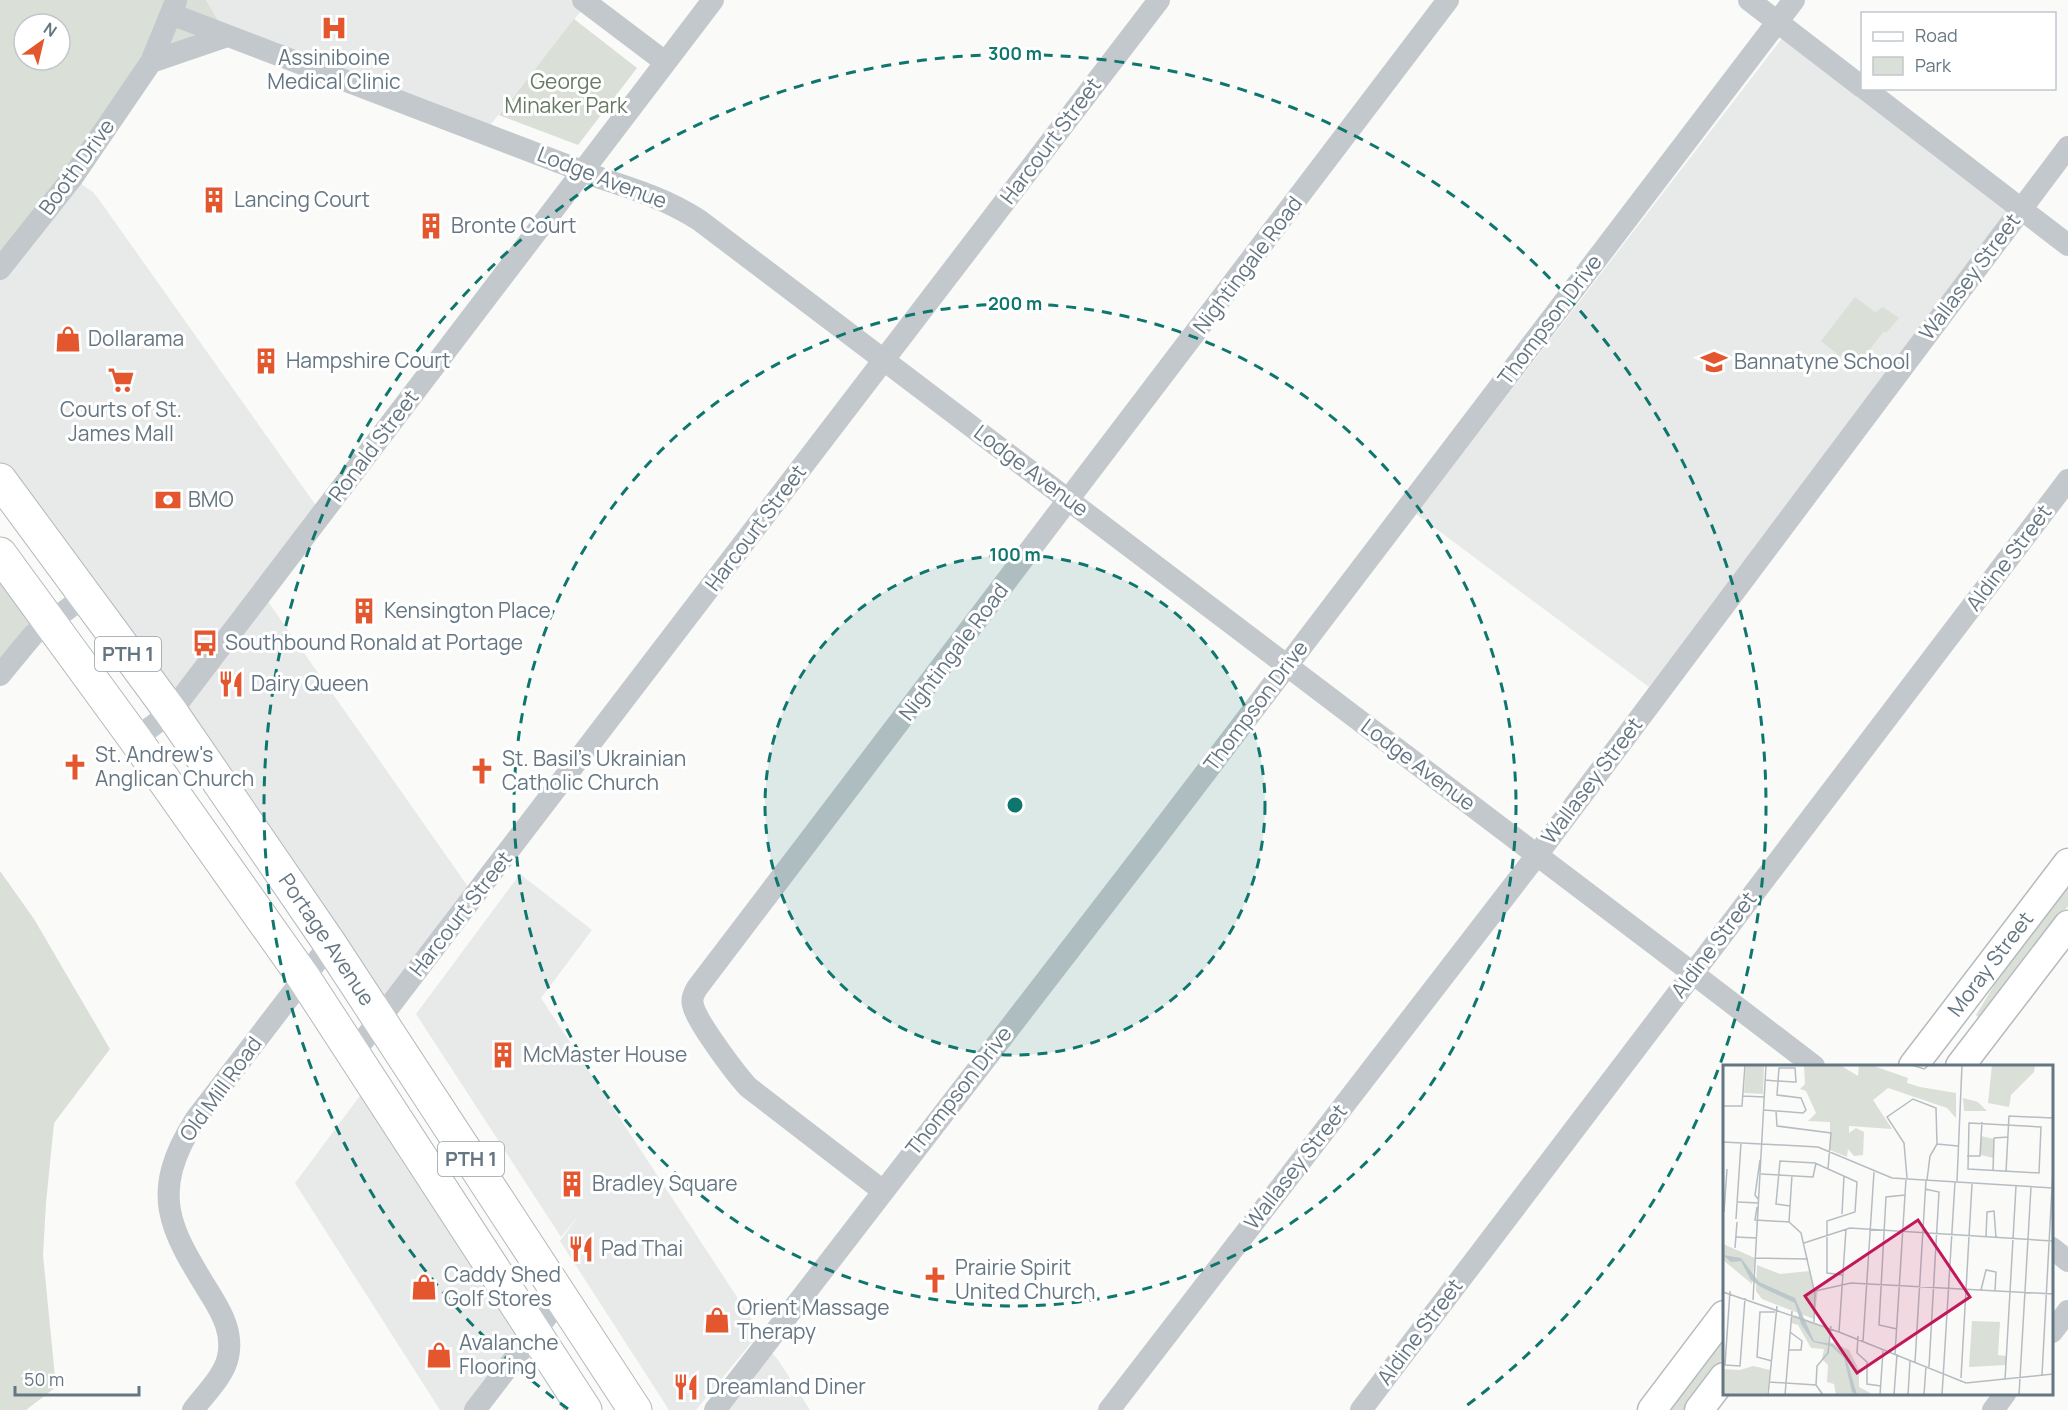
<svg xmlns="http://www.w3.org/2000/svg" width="2068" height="1410" font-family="Manrope,sans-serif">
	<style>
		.built { fill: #e8e9e9 }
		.green { fill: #dadfd7; fill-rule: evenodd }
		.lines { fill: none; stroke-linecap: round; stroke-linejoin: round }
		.major-casing { stroke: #b5babe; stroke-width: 31 }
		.highway-casing { stroke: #b4b9bd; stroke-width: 35 }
		.minor { stroke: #c3c8cc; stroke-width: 22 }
		.major { stroke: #fff; stroke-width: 28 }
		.highway { stroke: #fff; stroke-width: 33 }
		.ring { fill: none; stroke: #0f766e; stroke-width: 3; stroke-dasharray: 10 8 }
		.labels { text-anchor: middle; stroke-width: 6; stroke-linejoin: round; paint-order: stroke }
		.shield { fill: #fff; stroke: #939fa8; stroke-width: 1.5 }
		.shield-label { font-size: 20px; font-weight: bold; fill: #657683 }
		.poi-label { font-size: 21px; fill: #657683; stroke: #fff; text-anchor: start }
		.park-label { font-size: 21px; fill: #687a64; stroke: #fff }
		.street-label { font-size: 21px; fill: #657683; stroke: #fff }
		.inset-road { fill: none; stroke: #b5bdc2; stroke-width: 1.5 }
		.view { fill: #c2185b; fill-opacity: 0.15; stroke: #c2185b; stroke-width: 3 }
		.inset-edge { fill: none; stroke: #657683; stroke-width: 3 }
		.centre { fill: #0f766e; stroke: #fff; stroke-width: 3 }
		.ring-label { font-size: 18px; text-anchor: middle; font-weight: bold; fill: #0f766e; stroke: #fff; stroke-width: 6; stroke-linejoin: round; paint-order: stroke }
	</style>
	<rect width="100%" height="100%" fill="#fafaf8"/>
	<path class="built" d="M206 0H588L589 1 484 133 227 36Z
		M1783 37 2011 209 1649 687 1416 514Z
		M72 178 93 192 100 201 322 514 262 593 464 881 474 897 380 1020 0 480V269Z
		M520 874 592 930 541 998 760 1332 696 1410H669L560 1241 579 1215 561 1237 416 1014Z
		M371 1081 534 1332 475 1410H440L295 1183Z
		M767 1347 779 1361 810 1410H717Z"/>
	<path class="green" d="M0 0H206L227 36 151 62 0 269ZM24 24H60V60H24Z
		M574 19 637 68 578 145 499 115Z
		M1855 297 1875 312 1883 307 1899 318 1886 333 1884 331 1855 368 1821 341Z
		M0 554 50 623 0 675Z
		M0 871 34 919 110 1049 54 1123 46 1203 43 1255 56 1387 26 1410H0Z
		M2068 883V906L1981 1020 1976 1015 2012 956Z
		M1724 1334V1357L1684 1410H1667Z"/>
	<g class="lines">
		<g class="major-casing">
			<g id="major">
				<path id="s1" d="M1913 1066 2068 863"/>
				<path d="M1960 1066 2068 925"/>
				<path d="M1652 1410 1724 1315"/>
				<path d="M1699 1410 1724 1377"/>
			</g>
		</g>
		<g class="highway-casing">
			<g id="highway">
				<path id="s2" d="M0 480 171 712 330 944 635 1410"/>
				<path d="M0 554 135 739 304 978 585 1410"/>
			</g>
		</g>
		<path class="minor" d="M583 0 665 62
			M1749 0 1862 87
			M171 14 603 179C637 190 668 200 699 220L1682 965 1814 1066
			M151 62 227 36
			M1864 88 2068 245
			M0 269 72 178 151 62 176 1
			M0 675 33 635 85 596
			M135 739 171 712 713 0
			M353 1054 1159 0
			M883 1191 748 1087C736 1074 696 1021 693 1005 691 999 694 993 697 988L1448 0
			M2052 1248 2068 1261
			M2052 1332 2068 1311
			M193 1410C205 1394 224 1376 228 1357 233 1334 223 1315 212 1297 170 1229 148 1195 195 1120L330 944
			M475 1410 561 1298
			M715 1410 1152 843 1794 0
			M1109 1410 1537 855 2068 147
			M1361 1410 2068 480
			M1993 1410 2005 1394"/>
		<use href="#major" class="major"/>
		<use href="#highway" class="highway"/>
	</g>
	<circle cx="1015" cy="805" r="250" fill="#0f766e" fill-opacity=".12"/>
	<g class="ring">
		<circle cx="1015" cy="805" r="250"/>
		<circle cx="1015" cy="805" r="501"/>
		<path d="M568 1409A751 751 0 1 1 1462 1409"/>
	</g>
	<defs>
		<g id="hospital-bare" transform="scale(2.07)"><path d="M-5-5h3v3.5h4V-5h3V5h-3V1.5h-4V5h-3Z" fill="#e4572e" stroke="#fff" stroke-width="2.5" paint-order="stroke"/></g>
		<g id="building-bare" transform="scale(2.07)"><path d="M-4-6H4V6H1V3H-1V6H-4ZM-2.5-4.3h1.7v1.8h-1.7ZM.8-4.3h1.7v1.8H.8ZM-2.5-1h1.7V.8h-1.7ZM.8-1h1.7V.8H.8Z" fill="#e4572e" stroke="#fff" stroke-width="2.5" paint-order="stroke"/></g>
		<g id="shop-bare" transform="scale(2.07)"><path d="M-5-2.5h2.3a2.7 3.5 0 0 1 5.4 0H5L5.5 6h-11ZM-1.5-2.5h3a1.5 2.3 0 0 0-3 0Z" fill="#e4572e" stroke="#fff" stroke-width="2.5" paint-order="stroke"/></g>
		<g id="school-bare" transform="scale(2.07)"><path d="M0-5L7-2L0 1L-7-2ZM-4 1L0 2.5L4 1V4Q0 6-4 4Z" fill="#e4572e" stroke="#fff" stroke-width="2.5" paint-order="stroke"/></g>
		<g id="supermarket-bare" transform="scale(2.07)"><path d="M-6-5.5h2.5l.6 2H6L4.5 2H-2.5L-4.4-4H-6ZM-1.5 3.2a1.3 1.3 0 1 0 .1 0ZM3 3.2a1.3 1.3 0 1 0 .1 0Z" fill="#e4572e" stroke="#fff" stroke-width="2.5" paint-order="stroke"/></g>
		<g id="bank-bare" transform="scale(2.07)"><path d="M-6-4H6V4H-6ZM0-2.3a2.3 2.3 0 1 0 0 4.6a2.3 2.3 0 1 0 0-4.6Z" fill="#e4572e" stroke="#fff" stroke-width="2.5" paint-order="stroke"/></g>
		<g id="bus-bare" transform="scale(2.07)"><path d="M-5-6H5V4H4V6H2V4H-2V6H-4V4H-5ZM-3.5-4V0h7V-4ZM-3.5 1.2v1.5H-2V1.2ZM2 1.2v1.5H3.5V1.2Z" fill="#e4572e" stroke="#fff" stroke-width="2.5" paint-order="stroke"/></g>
		<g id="restaurant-bare" transform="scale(2.07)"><path d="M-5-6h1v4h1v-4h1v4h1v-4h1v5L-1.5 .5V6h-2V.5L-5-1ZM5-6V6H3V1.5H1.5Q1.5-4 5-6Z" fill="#e4572e" stroke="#fff" stroke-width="2.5" paint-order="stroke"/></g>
		<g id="church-bare" transform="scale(2.07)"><path d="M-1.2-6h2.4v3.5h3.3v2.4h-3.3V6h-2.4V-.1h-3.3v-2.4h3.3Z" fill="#e4572e" stroke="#fff" stroke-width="2.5" paint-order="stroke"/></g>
	</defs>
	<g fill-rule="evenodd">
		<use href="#hospital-bare" x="334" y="28"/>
		<use href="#building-bare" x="214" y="200"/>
		<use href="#building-bare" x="431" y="226"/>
		<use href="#shop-bare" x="68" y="339"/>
		<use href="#building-bare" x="266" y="361"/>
		<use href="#school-bare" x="1714" y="362"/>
		<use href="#supermarket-bare" x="121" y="380"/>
		<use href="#bank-bare" x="168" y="500"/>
		<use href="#building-bare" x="364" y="611"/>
		<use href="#bus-bare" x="205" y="643"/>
		<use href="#restaurant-bare" x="231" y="684"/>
		<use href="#church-bare" x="75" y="767"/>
		<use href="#church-bare" x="482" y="771"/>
		<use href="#building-bare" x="503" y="1055"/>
		<use href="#building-bare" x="572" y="1184"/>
		<use href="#restaurant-bare" x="581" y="1249"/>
		<use href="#church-bare" x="935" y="1280"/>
		<use href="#shop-bare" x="424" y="1287"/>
		<use href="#shop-bare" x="717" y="1320"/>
		<use href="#shop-bare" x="439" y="1355"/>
		<use href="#restaurant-bare" x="686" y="1387"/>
	</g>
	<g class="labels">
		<g class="shield">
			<rect x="95" y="637" width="66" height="34" rx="4.5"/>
			<rect x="438" y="1142" width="66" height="34" rx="4.5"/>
		</g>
		<g class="shield-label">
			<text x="128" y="661">PTH 1</text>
			<text x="471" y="1166">PTH 1</text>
		</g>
		<g class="poi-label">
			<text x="334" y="65" text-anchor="middle">Assiniboine<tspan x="334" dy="24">Medical Clinic</tspan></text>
			<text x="234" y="207">Lancing Court</text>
			<text x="451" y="233">Bronte Court</text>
			<text x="88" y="346">Dollarama</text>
			<text x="286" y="368">Hampshire Court</text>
			<text x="1734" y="369">Bannatyne School</text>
			<text x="121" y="417" text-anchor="middle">Courts of St.<tspan x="121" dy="24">James Mall</tspan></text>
			<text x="188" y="507">BMO</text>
			<text x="384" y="618">Kensington Place</text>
			<text x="225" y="650">Southbound Ronald at Portage</text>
			<text x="251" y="691">Dairy Queen</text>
			<text x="95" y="762">St. Andrew's<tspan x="95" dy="24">Anglican Church</tspan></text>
			<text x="502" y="766">St. Basil's Ukrainian<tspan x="502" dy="24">Catholic Church</tspan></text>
			<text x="523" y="1062">McMaster House</text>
			<text x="592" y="1191">Bradley Square</text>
			<text x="601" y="1256">Pad Thai</text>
			<text x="955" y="1275">Prairie Spirit<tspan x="955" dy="24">United Church</tspan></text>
			<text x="444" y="1282">Caddy Shed<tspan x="444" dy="24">Golf Stores</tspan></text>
			<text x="737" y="1315">Orient Massage<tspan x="737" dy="24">Therapy</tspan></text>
			<text x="459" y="1350">Avalanche<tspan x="459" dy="24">Flooring</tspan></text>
			<text x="706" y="1394">Dreamland Diner</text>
		</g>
		<g class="park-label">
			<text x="566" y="89">George<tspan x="566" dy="24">Minaker Park</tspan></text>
		</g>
		<g class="street-label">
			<text transform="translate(1051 141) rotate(-53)" y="7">Harcourt Street</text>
			<text transform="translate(77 167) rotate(-54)" y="7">Booth Drive</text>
			<text transform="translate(602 178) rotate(21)" y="7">Lodge Avenue</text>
			<text transform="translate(1248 265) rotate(-53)" y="7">Nightingale Road</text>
			<text transform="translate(1970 277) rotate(-53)" y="7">Wallasey Street</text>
			<text transform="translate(1550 320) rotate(-53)" y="7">Thompson Drive</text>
			<text transform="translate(374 446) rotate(-53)" y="7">Ronald Street</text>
			<text transform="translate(1031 471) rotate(37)" y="7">Lodge Avenue</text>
			<text transform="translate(756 528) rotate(-53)" y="7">Harcourt Street</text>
			<text transform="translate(2009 558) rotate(-53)" y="7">Aldine Street</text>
			<text transform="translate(954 652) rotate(-53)" y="7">Nightingale Road</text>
			<text transform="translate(1256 706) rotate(-53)" y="7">Thompson Drive</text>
			<text transform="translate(1418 765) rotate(37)" y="7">Lodge Avenue</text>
			<text transform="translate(1592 781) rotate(-53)" y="7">Wallasey Street</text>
			<text transform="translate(461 914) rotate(-52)" y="7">Harcourt Street</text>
			<text dy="7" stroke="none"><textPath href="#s2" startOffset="564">Portage Avenue</textPath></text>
			<text transform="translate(1714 945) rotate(-53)" y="7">Aldine Street</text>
			<text dy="7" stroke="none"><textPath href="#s1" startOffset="128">Moray Street</textPath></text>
			<text transform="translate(221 1089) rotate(-54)" y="7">Old Mill Road</text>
			<text transform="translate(959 1091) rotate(-52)" y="7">Thompson Drive</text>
			<text transform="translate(1296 1167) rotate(-52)" y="7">Wallasey Street</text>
			<text transform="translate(1420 1332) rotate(-53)" y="7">Aldine Street</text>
		</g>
	</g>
	<g transform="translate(1723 1065)">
		<rect width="330" height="330" fill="#fafaf8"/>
		<path d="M23 0H41L40 29 21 28ZM81 0H117L135 11 136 0H148L185 13 184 18 197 22 233 28V53L224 43 165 23 150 35 169 64 126 61V68L133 63 141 67 140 90 131 91 125 84 124 92 107 85V57L85 56 93 48 83 26 77 24 82 19ZM269 0H312L311 7 288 30 286 42 265 38ZM240 33 255 37 264 46H241ZM258 71 271 74 270 93 258 90ZM0 179 32 193 29 219 0 195ZM34 200 57 209 87 206 91 223 95 225 91 254 39 234 33 226ZM68 249 107 263 106 276 126 285 136 305V322L151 330H113L111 319 104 317 105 300 99 294 101 284 88 283 75 260 68 258ZM249 256 277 257 275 290 283 291V300L246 302ZM30 301 47 305 44 330H0V304L17 305Z" fill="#dadfd7"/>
		<path d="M0 190 18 193 36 217 72 233 91 276 110 279 123 292 134 330 129 327 121 293 108 281 90 277 78 259 72 238 38 222 28 215 18 196 8 197Z" fill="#bbc7cb"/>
		<path class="inset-road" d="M189 0 201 4 206 0M20 31 42 32M0 41H19L22 0M41 45 80 48 83 45 78 33 54 30 55 16 56 3H72L73 17H71L56 16H53L42 15M53 46 54 61 108 68 105 104M246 58 318 62 316 108 245 104ZM0 77 38 79M39 79 95 82 169 113 330 123M214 79 235 81M244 91H257L259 57M270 106 271 73 285 72M283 107 286 51 330 53M38 109 90 112 93 98M184 113 181 78 164 52 190 34 213 43 214 79 207 91 204 115M234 116 239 0M202 124 216 127 206 302M35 134 32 130 37 95M15 137 35 138M67 141 53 139 57 96 92 98 134 117 132 147 104 156V208L120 210M34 142 32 155 66 157 78 168 92 229 91 257M1 147 4 104M119 149 121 111M13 154 18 78M66 157 69 110M12 172 34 173M263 172 264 147 271 146 273 173M81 178 127 163 330 176M12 183 14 157M32 193 85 194M258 225 263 205 273 207 272 226M7 226 2 300 17 301 22 233M92 226 128 218 330 229M0 227 116 267 243 318 330 309M30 235 43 0M174 264 156 260 163 132 182 130M116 267 123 164M135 271 134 288 144 297V319L158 321M140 276 151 107M66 285H78L79 276 67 267M172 289 183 114M49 296 34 292 37 247H52M192 297 203 115M319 310 330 104M238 313 249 119M282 315 293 121M46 317 93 320M45 330 54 241M62 330 69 246M100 330 93 320 94 301 105 288 108 261M157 330 160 286M171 330 174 289M185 330 187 296M201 330 203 301M219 330 232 117M296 330 308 122"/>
		<path class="view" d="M195 155 247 232 134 308 82 231Z"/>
		<rect width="330" height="330" class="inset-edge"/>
	</g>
	<circle cx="1015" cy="805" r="9" class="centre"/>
	<g class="ring-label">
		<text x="1015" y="60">300 m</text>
		<text x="1015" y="310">200 m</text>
		<text x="1015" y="561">100 m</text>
	</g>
	<rect x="1861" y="12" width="195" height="78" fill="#ffffff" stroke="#c1c8cd" stroke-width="1.5"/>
	<rect x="1873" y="32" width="30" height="9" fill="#ffffff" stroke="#c1c8cd" stroke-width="1.5"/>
	<text x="1915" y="42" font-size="18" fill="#657683">Road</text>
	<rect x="1873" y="57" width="30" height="18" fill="#dadfd7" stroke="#c1c8cd" stroke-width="1.5"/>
	<text x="1915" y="72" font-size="18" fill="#657683">Park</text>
	<g transform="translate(42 42) rotate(34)"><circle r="28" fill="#ffffff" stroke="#c1c8cd" stroke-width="1.5"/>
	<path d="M0-4.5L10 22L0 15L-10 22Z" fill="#e4572e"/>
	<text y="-9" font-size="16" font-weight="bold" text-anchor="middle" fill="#657683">N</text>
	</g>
	<path d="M15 1386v9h124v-9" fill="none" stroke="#657683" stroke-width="3"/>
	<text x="24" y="1386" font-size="18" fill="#657683" stroke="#ffffff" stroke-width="4.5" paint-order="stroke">50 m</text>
</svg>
